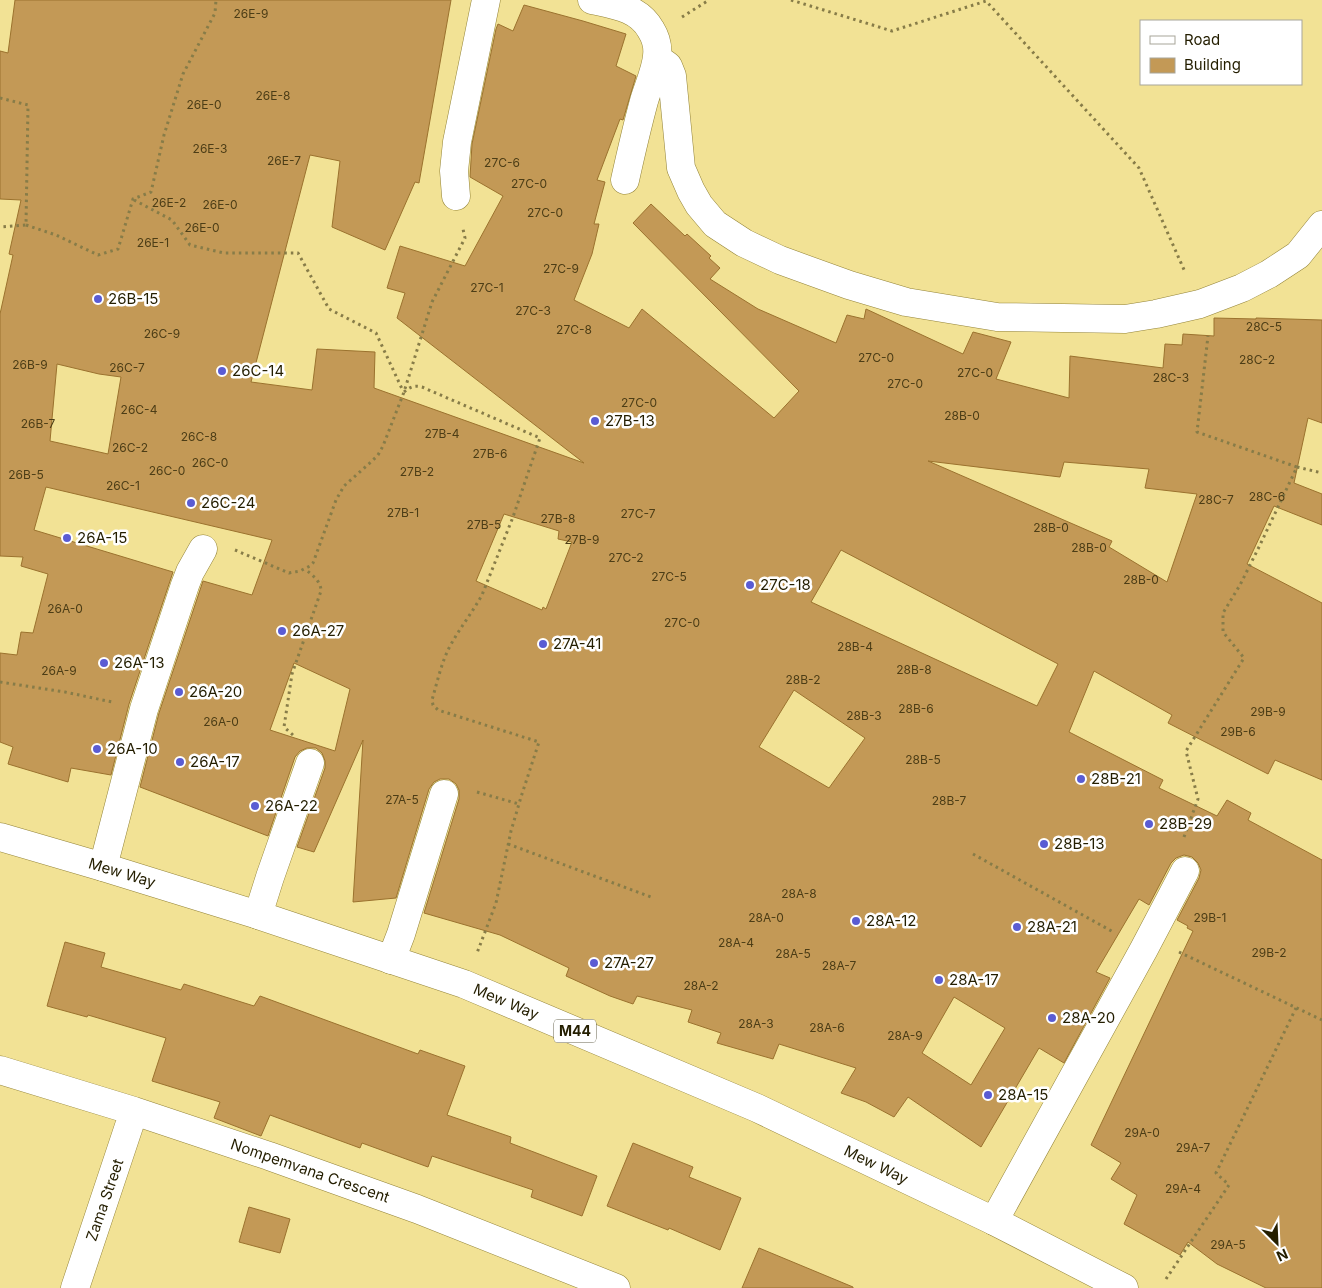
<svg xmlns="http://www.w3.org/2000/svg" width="1322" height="1288" font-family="Inter,sans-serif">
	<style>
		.building { fill: #c39956; stroke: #9b722e; fill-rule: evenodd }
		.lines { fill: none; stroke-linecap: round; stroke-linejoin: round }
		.minor-casing { stroke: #948438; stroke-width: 29 }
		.major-casing { stroke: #948438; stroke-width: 29 }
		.path { stroke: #877c48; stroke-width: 3; stroke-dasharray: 2.5 4; stroke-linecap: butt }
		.minor { stroke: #fff; stroke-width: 28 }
		.major { stroke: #fff; stroke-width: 28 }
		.poi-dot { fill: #5a5cd3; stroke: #fff; stroke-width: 2 }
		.labels { text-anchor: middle; stroke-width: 5; stroke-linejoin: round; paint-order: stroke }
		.number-label { font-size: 12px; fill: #4c3d16 }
		.shield { fill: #fff; stroke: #66624c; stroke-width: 1 }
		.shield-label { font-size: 14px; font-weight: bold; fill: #241e00 }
		.poi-label { font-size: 15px; fill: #241e00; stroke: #fff; text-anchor: start }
		.street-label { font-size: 15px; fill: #241e00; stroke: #fff }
	</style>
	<rect width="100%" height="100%" fill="#f2e295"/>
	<path class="building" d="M15 0H451L419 183 415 182 385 250 332 227 340 161 310 155 251 382 312 390 317 349 375 352 374 388 584 463 397 318 405 293 387 288 400 246 465 266 503 196 470 177 472 144 496 29 498 24 513 31 524 5 583 21 626 34 616 66 636 76 623 120 620 119 597 180 605 182 594 224H599L592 254 574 300 629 328 642 309 774 418 799 391 633 223 651 204 685 236 687 234 711 256 709 258 720 268 710 279 758 309 836 343 847 315 864 319 866 309 963 354 973 332 1011 342 996 379 1069 398 1070 356 1163 368 1165 344 1182 345 1183 334 1214 336V318L1256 319V318L1322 320V423L1308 418 1294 483 1322 494V525L1274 506 1247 564 1322 603V780L1275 760 1268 774 1168 723 1172 715 1094 671 1069 732 1163 780 1159 788 1217 816 1227 800 1251 813 1248 820 1322 860V1288H1266L1217 1264 1188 1242 1180 1255 1124 1224 1137 1195 1111 1179 1121 1163 1091 1145 1193 931 1187 928 1188 926 1177 920 1199 878 1201 870 1198 863 1192 857 1184 855 1176 858 1171 863 1149 905 1139 899 1096 972 1110 978 1064 1063 1039 1048 981 1147 908 1097 894 1117 866 1102 841 1093 856 1068 779 1044 773 1059 717 1043 721 1033 688 1022 692 1010 637 996 633 1004 610 996 566 976 569 968 500 935 424 913 459 799V790L456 784 449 779H440L434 782 429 789 396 898 353 902 363 740 314 852 297 847 325 768V761L322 753 316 748H307L300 751 295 757 268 836 140 787 159 713 203 581 252 595 272 540 46 487 34 530 173 572 129 704 111 775 71 768 68 782 8 764 13 747 0 742V653L17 655 21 632 33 633 48 574 21 566 23 557 0 556V314L13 255 9 254 21 200 0 199V51L8 53ZM57 364 99 374 121 377 108 454 50 441ZM928 461 1060 477 1064 462 1149 469 1145 488 1197 494 1167 582 1109 547 1112 541ZM504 514 559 531 558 539 572 542 546 609 543 607 542 610 476 581ZM841 550 1058 664 1037 706 811 602ZM294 663 350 689 335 751 270 730ZM794 690 865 738 829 788 759 747ZM954 997 1005 1028 971 1085 922 1053Z
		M65 942 105 953 101 967 181 990 184 984 254 1006 260 996 418 1054 420 1050 465 1066 447 1115 511 1137 510 1143 597 1176 582 1216 531 1197 533 1190 432 1156 428 1167 362 1143 360 1148 270 1115 261 1136 214 1118 220 1102 152 1081 166 1038 88 1015 87 1017 47 1006Z
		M633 1143 693 1167 689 1177 741 1198 720 1250 669 1228 668 1230 607 1206Z
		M249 1207 290 1219 280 1253 239 1242Z
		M759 1248 853 1287V1288H742Z"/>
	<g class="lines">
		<g class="minor-casing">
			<path id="minor" d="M592 0C615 5 639 8 651 30 656 38 658 48 657 56 656 70 648 87 644 101 637 127 631 153 625 180
				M657 58 668 66 672 76 681 168 691 191 699 205 715 224 744 243 780 260 849 285 906 302 997 317 1125 319 1156 314 1200 304 1242 288 1269 274 1298 255 1322 225
				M456 196 454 171 457 142 486 0
				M103 867 144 709 185 585 190 572 203 549
				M258 915 270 877 310 763
				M391 960 401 934 444 794
				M0 1070 134 1111 269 1156 417 1209 616 1288
				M994 1221 1144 949 1185 871
				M75 1288 134 1111"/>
		</g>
		<g class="major-casing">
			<path id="major" d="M0 837 103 867 258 915 464 984 757 1108 994 1221 1124 1288"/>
		</g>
		<path class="path" d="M791 0 892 31 986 1 1139 168 1185 272
			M682 17 709 0
			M0 98 28 105 26 225 0 227
			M134 200 172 220 190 245 224 253H298L329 309 376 333 403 391
			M26 225 56 235 98 255 118 249 133 199 151 192 164 135 183 74 215 13 216 0
			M404 392C410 387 414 385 422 387L540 438 513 517 482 595C472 613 459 629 449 648 441 664 437 683 432 700L433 705 438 710 539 742 521 797 511 831 496 903 477 953
			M1297 467 1322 473
			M235 550 289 573 300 571 310 566 313 563 336 500 344 486 372 461 378 455 383 446 404 392 432 302 465 238 463 229
			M0 682 65 692 112 702
			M293 735 284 727 292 674 321 591C321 581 312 575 305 569
			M477 792 519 804
			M1184 837 1198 799 1186 751 1244 658 1223 632V613L1240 585 1259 547 1297 467 1197 432 1208 336
			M508 844 651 897
			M973 854 1115 933
			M1179 952 1322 1020
			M1166 1279 1229 1185 1216 1173 1296 1008"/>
		<use href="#minor" class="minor"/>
		<use href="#major" class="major"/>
	</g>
	<g class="poi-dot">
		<circle cx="98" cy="299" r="5"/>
		<circle cx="222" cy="371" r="5"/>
		<circle cx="595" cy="421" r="5"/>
		<circle cx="191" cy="503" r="5"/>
		<circle cx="67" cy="538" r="5"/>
		<circle cx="750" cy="585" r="5"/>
		<circle cx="282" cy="631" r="5"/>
		<circle cx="543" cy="644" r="5"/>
		<circle cx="104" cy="663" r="5"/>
		<circle cx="179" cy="692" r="5"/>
		<circle cx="97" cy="749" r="5"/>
		<circle cx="180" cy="762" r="5"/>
		<circle cx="1081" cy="779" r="5"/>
		<circle cx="255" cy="806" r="5"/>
		<circle cx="1149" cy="824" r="5"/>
		<circle cx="1044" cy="844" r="5"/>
		<circle cx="856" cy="921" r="5"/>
		<circle cx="1017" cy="927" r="5"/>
		<circle cx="594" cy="963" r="5"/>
		<circle cx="939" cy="980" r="5"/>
		<circle cx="1052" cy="1018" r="5"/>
		<circle cx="988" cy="1095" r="5"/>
	</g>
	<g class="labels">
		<g class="number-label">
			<text x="251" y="18">26E-9</text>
			<text x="273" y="100">26E-8</text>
			<text x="204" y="109">26E-0</text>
			<text x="210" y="153">26E-3</text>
			<text x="284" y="165">26E-7</text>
			<text x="502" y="167">27C-6</text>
			<text x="529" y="188">27C-0</text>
			<text x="169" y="207">26E-2</text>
			<text x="220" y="209">26E-0</text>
			<text x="545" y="217">27C-0</text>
			<text x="202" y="232">26E-0</text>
			<text x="153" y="247">26E-1</text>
			<text x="561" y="273">27C-9</text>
			<text x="487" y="292">27C-1</text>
			<text x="533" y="315">27C-3</text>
			<text x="1264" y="331">28C-5</text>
			<text x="574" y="334">27C-8</text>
			<text x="162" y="338">26C-9</text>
			<text x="876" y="362">27C-0</text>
			<text x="1257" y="364">28C-2</text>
			<text x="30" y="369">26B-9</text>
			<text x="127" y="372">26C-7</text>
			<text x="975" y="377">27C-0</text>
			<text x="1171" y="382">28C-3</text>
			<text x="905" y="388">27C-0</text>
			<text x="639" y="407">27C-0</text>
			<text x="139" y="414">26C-4</text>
			<text x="962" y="420">28B-0</text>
			<text x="38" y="428">26B-7</text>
			<text x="442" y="438">27B-4</text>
			<text x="199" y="441">26C-8</text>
			<text x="130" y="452">26C-2</text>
			<text x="490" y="458">27B-6</text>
			<text x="210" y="467">26C-0</text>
			<text x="167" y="475">26C-0</text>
			<text x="417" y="476">27B-2</text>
			<text x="26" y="479">26B-5</text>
			<text x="123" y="490">26C-1</text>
			<text x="1267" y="501">28C-6</text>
			<text x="1216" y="504">28C-7</text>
			<text x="403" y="517">27B-1</text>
			<text x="638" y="518">27C-7</text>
			<text x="558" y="523">27B-8</text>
			<text x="484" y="529">27B-5</text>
			<text x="1051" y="532">28B-0</text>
			<text x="582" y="544">27B-9</text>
			<text x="1089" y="552">28B-0</text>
			<text x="626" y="562">27C-2</text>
			<text x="669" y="581">27C-5</text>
			<text x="1141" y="584">28B-0</text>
			<text x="65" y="613">26A-0</text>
			<text x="682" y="627">27C-0</text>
			<text x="855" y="651">28B-4</text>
			<text x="914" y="674">28B-8</text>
			<text x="59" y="675">26A-9</text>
			<text x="803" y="684">28B-2</text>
			<text x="916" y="713">28B-6</text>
			<text x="1268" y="716">29B-9</text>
			<text x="864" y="720">28B-3</text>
			<text x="221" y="726">26A-0</text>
			<text x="1238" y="736">29B-6</text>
			<text x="923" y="764">28B-5</text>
			<text x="402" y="804">27A-5</text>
			<text x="949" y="805">28B-7</text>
			<text x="799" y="898">28A-8</text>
			<text x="766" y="922">28A-0</text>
			<text x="1210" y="922">29B-1</text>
			<text x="736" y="947">28A-4</text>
			<text x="1269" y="957">29B-2</text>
			<text x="793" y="958">28A-5</text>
			<text x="839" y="970">28A-7</text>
			<text x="701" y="990">28A-2</text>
			<text x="756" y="1028">28A-3</text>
			<text x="827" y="1032">28A-6</text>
			<text x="905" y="1040">28A-9</text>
			<text x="1142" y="1137">29A-0</text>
			<text x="1193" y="1152">29A-7</text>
			<text x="1183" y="1193">29A-4</text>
			<text x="1228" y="1249">29A-5</text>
		</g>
		<rect class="shield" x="554" y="1019.5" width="42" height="23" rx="4"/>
		<g class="shield-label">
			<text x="575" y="1036">M44</text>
		</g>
		<g class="poi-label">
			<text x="108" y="304">26B-15</text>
			<text x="232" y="376">26C-14</text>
			<text x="605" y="426">27B-13</text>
			<text x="201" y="508">26C-24</text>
			<text x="77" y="543">26A-15</text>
			<text x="760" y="590">27C-18</text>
			<text x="292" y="636">26A-27</text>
			<text x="553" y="649">27A-41</text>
			<text x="114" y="668">26A-13</text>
			<text x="189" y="697">26A-20</text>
			<text x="107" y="754">26A-10</text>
			<text x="190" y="767">26A-17</text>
			<text x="1091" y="784">28B-21</text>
			<text x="265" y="811">26A-22</text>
			<text x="1159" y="829">28B-29</text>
			<text x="1054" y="849">28B-13</text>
			<text x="866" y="926">28A-12</text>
			<text x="1027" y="932">28A-21</text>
			<text x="604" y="968">27A-27</text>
			<text x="949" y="985">28A-17</text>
			<text x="1062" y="1023">28A-20</text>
			<text x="998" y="1100">28A-15</text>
		</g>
		<g class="street-label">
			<text transform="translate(122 873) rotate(17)" y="5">Mew Way</text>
			<text transform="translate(506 1002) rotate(23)" y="5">Mew Way</text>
			<text transform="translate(876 1165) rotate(26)" y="5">Mew Way</text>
			<text transform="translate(310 1171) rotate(19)" y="5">Nompemvana Crescent</text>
			<text transform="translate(105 1200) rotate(-71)" y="5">Zama Street</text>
		</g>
	</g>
	<rect x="1140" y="20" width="162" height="65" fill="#ffffff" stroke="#a7a599"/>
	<rect x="1150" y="36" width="25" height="8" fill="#ffffff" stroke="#a7a599"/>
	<text x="1184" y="45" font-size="15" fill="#241e00">Road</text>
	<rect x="1150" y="58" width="25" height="15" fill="#c39956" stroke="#a7a599"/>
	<text x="1184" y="70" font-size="15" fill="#241e00">Building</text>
	<g transform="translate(1277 1243) rotate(156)" stroke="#ffffff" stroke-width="4" paint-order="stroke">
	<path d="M0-4L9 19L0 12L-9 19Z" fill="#241e00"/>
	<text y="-8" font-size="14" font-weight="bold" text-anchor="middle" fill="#241e00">N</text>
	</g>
</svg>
